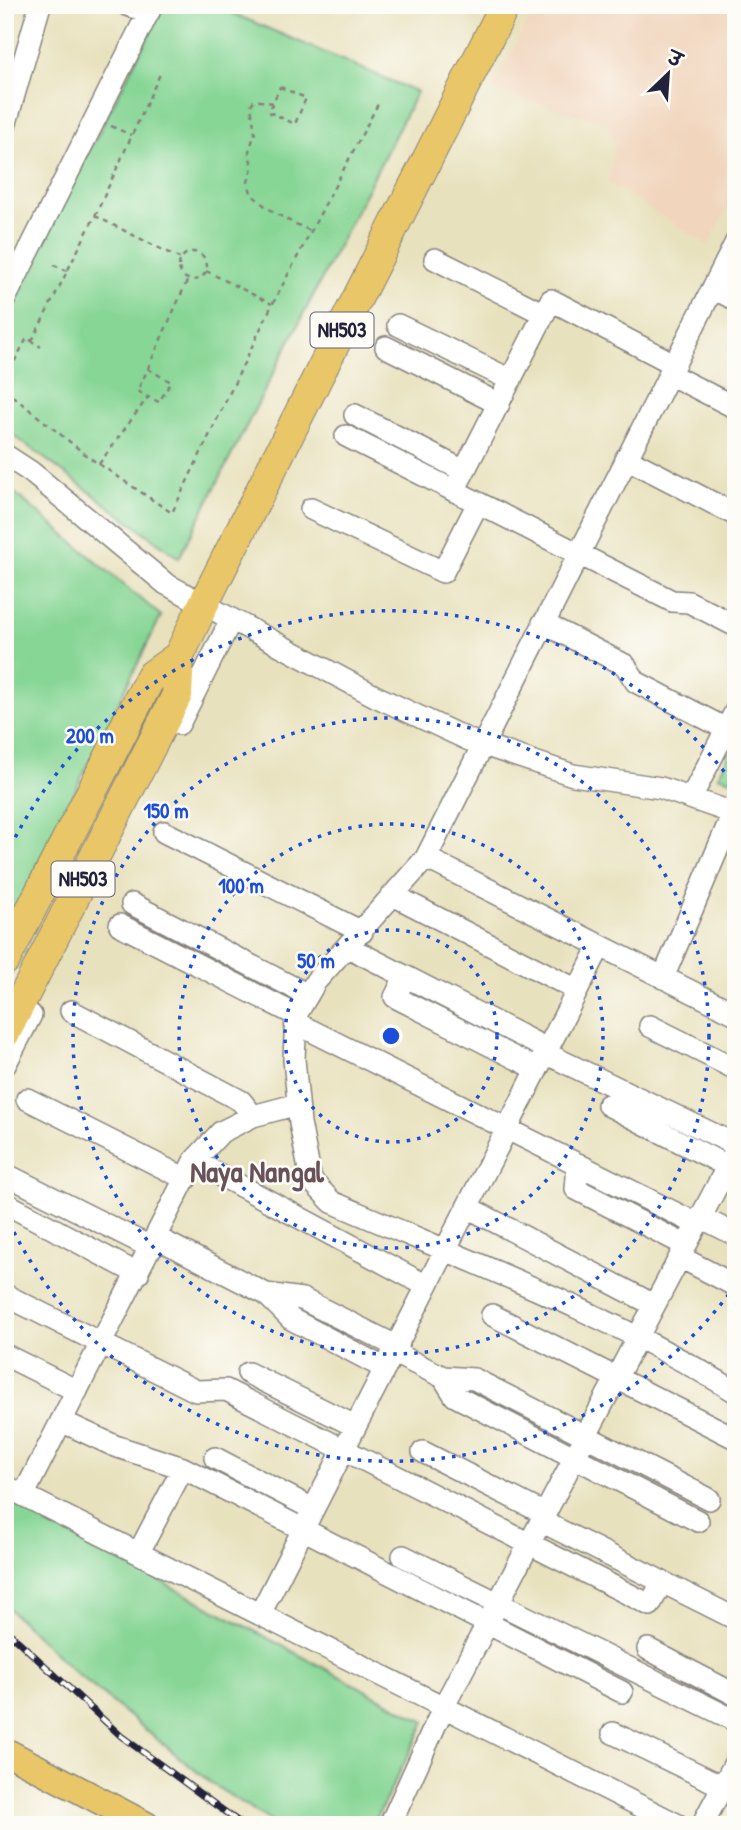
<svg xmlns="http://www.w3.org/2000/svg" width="741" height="1830" font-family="'Patrick Hand','Playpen Sans Deva',sans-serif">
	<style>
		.built { fill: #f1d5bd }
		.green { fill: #87d695; stroke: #547c68; stroke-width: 2 }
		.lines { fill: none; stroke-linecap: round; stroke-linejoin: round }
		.minor-casing { stroke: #85827c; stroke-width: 24 }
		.major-casing { stroke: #85827c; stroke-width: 29 }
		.highway-casing { stroke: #85827c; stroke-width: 32 }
		.path { stroke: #85827c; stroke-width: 2.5; stroke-dasharray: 5 5; stroke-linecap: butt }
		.minor { stroke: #fff; stroke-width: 21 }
		.major { stroke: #e9c769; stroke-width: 26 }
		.highway { stroke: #e9c769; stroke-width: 30 }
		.rail-casing { stroke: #22223b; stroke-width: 7 }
		.rail { stroke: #fdfcf7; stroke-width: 4.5; stroke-dasharray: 13; stroke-linecap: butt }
		.ring { fill: none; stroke: #1d4ed8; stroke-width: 3.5; stroke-dasharray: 3.5 7 }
		.labels { text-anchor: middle; stroke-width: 5; stroke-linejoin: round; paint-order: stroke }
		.shield { fill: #fdfcf7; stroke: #646373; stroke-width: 2 }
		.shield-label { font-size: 21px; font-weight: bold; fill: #22223b }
		.district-label { font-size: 30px; font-weight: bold; fill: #695159; stroke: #fdfcf7 }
		.centre { fill: #1d4ed8; stroke: #fdfcf7; stroke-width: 3.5 }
		.ring-label { font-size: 21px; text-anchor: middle; font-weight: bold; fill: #1d4ed8; stroke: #fdfcf7; stroke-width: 5; stroke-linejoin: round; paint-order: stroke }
	</style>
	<rect width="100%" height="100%" fill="#fdfcf7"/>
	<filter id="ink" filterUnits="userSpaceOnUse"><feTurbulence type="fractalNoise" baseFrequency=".0143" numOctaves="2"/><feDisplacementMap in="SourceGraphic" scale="14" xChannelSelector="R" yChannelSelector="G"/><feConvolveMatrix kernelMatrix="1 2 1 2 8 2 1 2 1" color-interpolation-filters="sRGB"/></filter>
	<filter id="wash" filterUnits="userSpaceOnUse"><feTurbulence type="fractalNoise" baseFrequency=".00686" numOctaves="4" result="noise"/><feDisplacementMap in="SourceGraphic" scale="28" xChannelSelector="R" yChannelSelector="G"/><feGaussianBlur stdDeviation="1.57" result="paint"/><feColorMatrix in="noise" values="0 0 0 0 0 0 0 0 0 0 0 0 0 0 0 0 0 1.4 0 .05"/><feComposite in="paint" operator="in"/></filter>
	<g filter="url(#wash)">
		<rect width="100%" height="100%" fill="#e8e1bd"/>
		<path class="built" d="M536 5H736V192L708 245 607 182 616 142 606 123 492 90Z"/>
		<path class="green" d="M164 5H213L417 92 179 558 5 429V316Z
			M5 485 161 616 5 933Z
			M736 742V781L718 776Z
			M5 1498 425 1722 373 1825H277L212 1784 70 1668 5 1605Z"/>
	</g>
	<g filter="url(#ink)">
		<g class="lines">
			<g class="minor-casing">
				<path id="minor" d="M127 5 149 12
					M5 126 40 5
					M736 242 426 858 316 981 296 1015 294 1059 300 1123 311 1180 332 1202C469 1261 609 1314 736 1392
					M435 259 544 314
					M713 288 736 300
					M5 299 152 5
					M398 325 511 380
					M386 347 499 404
					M669 374 736 408
					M355 415 464 471
					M346 436 672 601 689 602 736 626
					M5 455 31 472 166 584 375 696 469 740 573 775 661 788 736 814
					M626 458 736 515
					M454 491 551 300 674 364
					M311 509 443 572 478 503
					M543 623 625 665 636 682 726 729
					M179 724 231 620
					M691 798 736 710
					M164 832 362 932
					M426 858 736 1014
					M395 896 577 990
					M132 904 308 995
					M120 925 296 1015
					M348 947 547 1049
					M405 977 395 997 537 1069
					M663 978 733 813
					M71 1011 241 1101 253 1116
					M296 1023 697 1224
					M650 1026 736 1069
					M545 1053 736 1145
					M5 1065 31 1015
					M27 1099 186 1179
					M608 1105 727 1166
					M194 1161 427 1286
					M578 1164 576 1189 685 1245
					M5 1174 152 1248
					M5 1203 138 1274
					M467 1207 654 1305
					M700 1217 736 1235
					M157 1238 266 1294 302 1299 396 1346
					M680 1257 736 1286
					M266 1294 291 1319 384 1368
					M5 1295 196 1391 226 1390 650 1605 662 1582
					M492 1315 735 1438
					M392 1352 443 1377 474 1379 709 1499
					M5 1355 77 1391
					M248 1373 355 1426
					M443 1377 455 1396 698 1521
					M61 1421 115 1446 183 1468
					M423 1452 545 1514
					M215 1458 313 1509
					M5 1486 678 1825
					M24 1494 194 1161 221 1132 253 1116 298 1104
					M541 1521 736 1619
					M139 1552 183 1468 622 1692
					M403 1556 736 1721
					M260 1614 600 946
					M648 1649 736 1695
					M613 1733 722 1786
					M390 1825 444 1706 736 1150
					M702 1825 736 1761"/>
			</g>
			<g class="major-casing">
				<path id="major" d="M5 1751 146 1825"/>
			</g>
			<g class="highway-casing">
				<path id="highway" d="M5 960 151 676 179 656
					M5 1033 177 695 179 656 203 605 505 5"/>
			</g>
			<path class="path" d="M280 87 306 98 295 124 269 112Z
				M273 103 254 100 251 105 255 133 249 151 252 168 248 182 251 193C267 211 289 221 311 231
				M111 126 131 135
				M95 216 181 259
				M179 266a14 14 0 1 1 28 0a14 14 0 1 1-28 0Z
				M54 265 67 271
				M206 271 272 304
				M32 341 95 216 161 72
				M148 368 188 279
				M5 379 27 338 41 347
				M5 390 90 458 172 513 271 307 378 104
				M99 464 148 397 137 391 148 369 171 382 159 402 148 397"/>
			<use href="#minor" class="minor"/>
			<use href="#major" class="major"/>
			<use href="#highway" class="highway"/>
			<g class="rail-casing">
				<path id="rail" d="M5 1629 121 1736 243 1825"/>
			</g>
			<use href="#rail" class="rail"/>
		</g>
	</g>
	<g class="ring">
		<circle cx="391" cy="1036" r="106"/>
		<circle cx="391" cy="1036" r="212"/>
		<circle cx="391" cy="1036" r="318"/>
		<path d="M735 1286A425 425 0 0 1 6 1216M6 856A425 425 0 0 1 735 786"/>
	</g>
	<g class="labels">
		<g class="shield">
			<rect x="310.5" y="312.5" width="63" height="35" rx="5"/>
			<rect x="51.5" y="861.5" width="63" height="35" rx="5"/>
		</g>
		<g class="shield-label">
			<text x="342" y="337">NH503</text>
			<text x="83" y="886">NH503</text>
		</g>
		<g class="district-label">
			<text x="257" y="1182">Naya Nangal</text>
		</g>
	</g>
	<circle cx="391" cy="1036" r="10" class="centre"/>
	<g class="ring-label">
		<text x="90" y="743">200 m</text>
		<text x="166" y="818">150 m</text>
		<text x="241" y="893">100 m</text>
		<text x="316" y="968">50 m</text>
	</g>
	<rect width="741" height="1830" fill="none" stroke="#fdfcf7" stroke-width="28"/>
	<g transform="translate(668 74) rotate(25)" stroke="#fdfcf7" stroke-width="5" paint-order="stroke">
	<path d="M0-5L12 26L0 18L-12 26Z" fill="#22223b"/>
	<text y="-10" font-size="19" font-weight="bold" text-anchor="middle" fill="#22223b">उ</text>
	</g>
</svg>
